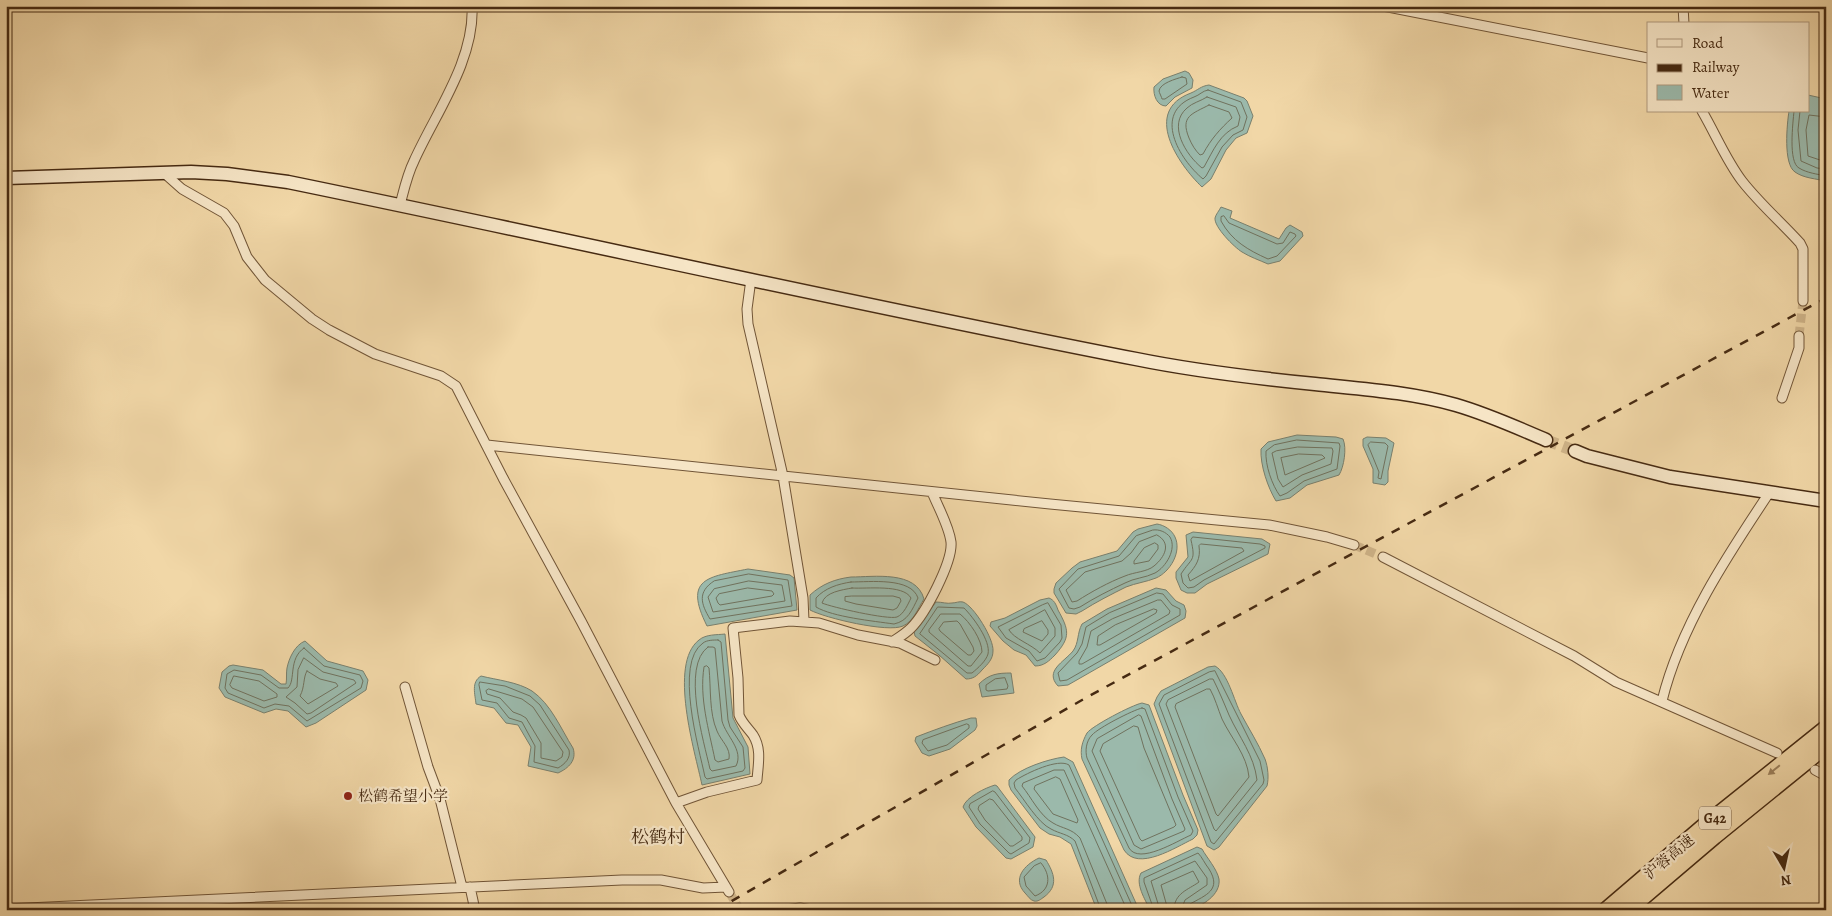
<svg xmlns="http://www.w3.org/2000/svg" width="1832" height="916" font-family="Alegreya,'Noto Serif SC',serif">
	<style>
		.water { fill: #9bb9ab; stroke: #79806e }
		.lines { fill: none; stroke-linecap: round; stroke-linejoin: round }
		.shore { stroke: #70725e; stroke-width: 1 }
		.street-tunnel { stroke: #cfb489; stroke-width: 9; stroke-dasharray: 9 4.5; stroke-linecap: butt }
		.secondary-tunnel { stroke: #cfb489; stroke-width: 12; stroke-dasharray: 12 6; stroke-linecap: butt }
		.street-casing { stroke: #715537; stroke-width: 11 }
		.secondary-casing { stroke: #462a12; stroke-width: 15 }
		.highway-casing { stroke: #462a12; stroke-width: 19 }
		.street { stroke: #f6e5c6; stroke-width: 9 }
		.secondary { stroke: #f6e5c6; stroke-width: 12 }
		.highway { stroke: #f1d7a7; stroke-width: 16 }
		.rail { stroke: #462a12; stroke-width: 2.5; stroke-dasharray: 9 9; stroke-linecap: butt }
		.oneway { fill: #9c805c }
		.poi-dot { fill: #8f2418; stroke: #f6e5c6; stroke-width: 2 }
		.labels { text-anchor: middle; stroke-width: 4.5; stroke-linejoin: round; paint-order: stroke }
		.shield { fill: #f6e5c6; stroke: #7b6248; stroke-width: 1 }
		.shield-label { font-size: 14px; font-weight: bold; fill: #462a12 }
		.poi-label { font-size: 15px; fill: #462a12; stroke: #f6e5c6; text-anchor: start }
		.street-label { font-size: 15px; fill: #462a12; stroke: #f6e5c6 }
		.quarter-label { font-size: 18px; fill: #462a12; stroke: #f6e5c6 }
	</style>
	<rect width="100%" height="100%" fill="#f1d7a7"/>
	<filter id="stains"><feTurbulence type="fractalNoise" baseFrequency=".004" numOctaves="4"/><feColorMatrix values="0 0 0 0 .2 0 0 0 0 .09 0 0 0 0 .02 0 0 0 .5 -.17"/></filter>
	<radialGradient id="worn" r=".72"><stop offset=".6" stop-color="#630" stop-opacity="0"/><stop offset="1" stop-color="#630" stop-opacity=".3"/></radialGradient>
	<path class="water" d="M1185 71 1189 73 1193 80 1192 88 1175 97 1166 106C1157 106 1153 95 1154 87L1163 79Z
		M1209 85 1244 98 1247 101 1253 116 1247 133 1236 138 1226 150 1211 179 1202 187C1178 164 1142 111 1191 93 1198 90 1201 86 1209 85Z
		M1808 95 1826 99V181C1817 179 1803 178 1795 172 1783 164 1787 124 1789 111H1808Z
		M1221 207 1232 211 1230 218 1279 239 1286 228 1290 225 1302 232 1303 236 1280 261 1268 264C1259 260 1250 257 1242 252 1234 247 1214 227 1215 218 1216 214 1219 211 1221 207Z
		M1297 435 1336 437 1343 439C1347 448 1344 467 1339 475L1307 485 1290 498 1276 501C1268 488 1260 465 1261 449L1268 442Z
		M1367 437 1386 438 1394 443 1388 471V482L1385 485 1373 483V469L1363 446V439Z
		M1157 524C1164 525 1172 530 1175 537 1182 552 1170 572 1156 578 1146 582 1136 583 1126 587 1112 594 1096 602 1082 611L1076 614 1066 613 1054 593V589L1056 583 1072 568 1080 562 1117 551 1133 532 1138 529Z
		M1193 532 1262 539 1270 544 1268 554 1207 584 1195 593H1187L1181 590 1176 578V572L1188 557 1186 535Z
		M748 569 790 575 794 578 797 610 707 626C683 578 708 577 748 569Z
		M851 577C874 577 916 570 924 599 918 608 914 621 903 626 888 633 825 618 810 610V595C822 584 835 579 851 577Z
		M1156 588 1166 590 1176 601 1184 605 1186 611 1185 618 1068 685 1058 686C1044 671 1064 662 1073 651 1079 643 1077 633 1082 624L1107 609Z
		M1049 598C1054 600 1056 604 1058 610 1069 630 1071 637 1055 655 1049 661 1044 666 1035 666L1026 655 1014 650 1003 641 990 626 991 622 1005 618 1040 600Z
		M936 602C942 602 947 604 952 603 956 603 959 601 963 602 974 606 994 639 993 651 993 659 988 664 982 670 977 676 973 679 966 679L939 655 915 636 914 631Z
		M725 634 733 718 748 747 750 774 702 785C695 752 668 664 699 640 706 634 717 635 725 634Z
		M305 641 327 661 363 671 368 680 366 690 316 723 306 727 288 711 276 709 264 713 225 697 219 688 222 672 229 666 233 665 263 670 281 684H286C287 679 286 673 287 668 289 658 295 645 305 641Z
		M1215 666C1228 673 1234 701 1241 714 1249 729 1258 743 1265 759 1268 767 1269 778 1267 786L1219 847 1214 850 1207 846 1154 704 1157 697 1161 691 1208 667Z
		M1011 673 1014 693 982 697 979 684C989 674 998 673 1011 673Z
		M481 676C497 680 518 682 532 691 551 704 561 729 573 748 577 760 569 768 558 773L528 766 531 747 518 725 506 723 494 708 476 704C475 694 471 682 481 676Z
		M1142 703 1149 705 1183 795 1198 830 1197 835 1193 839C1176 847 1138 872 1124 850L1082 759C1080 750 1082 742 1087 733 1092 726 1132 705 1142 703Z
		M971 718H976L977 726 975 730 950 749 929 756 922 753 915 741 916 737C934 730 953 723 971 718Z
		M1064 757 1073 762 1139 910H1097L1071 844 1060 837 1049 834 1040 828 1011 790 1009 785V780C1020 768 1049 759 1064 757Z
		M995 785 997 786 1035 837 1033 847 1011 859 1006 858 976 827 963 807C966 797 985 788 995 785Z
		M1197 847 1202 849C1207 858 1217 869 1219 879 1221 895 1202 906 1189 910 1177 912 1162 910 1150 910 1145 899 1135 884 1141 873Z
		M1039 858 1046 860C1054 873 1059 886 1044 897 1041 899 1038 902 1034 901 1030 900 1028 896 1025 893 1012 879 1024 865 1039 858Z"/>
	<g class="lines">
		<path class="shore" d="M1182 77 1186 78 1187 84 1165 99H1162C1162 98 1159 92 1159 91 1160 83 1176 79 1182 77Z
			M1208 90 1241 102 1247 117 1243 130 1233 135 1222 147 1206 176 1203 179C1179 159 1152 113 1194 97 1200 95 1202 91 1208 90Z
			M1207 97 1236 107 1240 117 1238 126C1220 133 1213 151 1204 167L1202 168C1186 155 1167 125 1187 108 1192 103 1201 101 1207 97Z
			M1209 105 1229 112 1232 118C1220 129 1211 139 1203 154L1200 155C1195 150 1192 145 1189 138 1180 116 1192 114 1209 105Z
			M1794 111C1793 123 1788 162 1799 168 1807 173 1817 174 1826 176
			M1800 111 1798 130 1801 161 1817 168 1826 169
			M1826 117 1809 115 1806 130 1808 156 1826 162
			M1224 216 1229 223 1277 244 1283 243 1290 232 1295 234 1296 236 1277 256 1268 259C1248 250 1232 241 1221 221V217Z
			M1297 440 1339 443 1340 446 1337 469 1304 481 1287 493 1280 496C1272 485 1265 465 1266 451L1274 445Z
			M1371 442 1385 443 1388 446 1381 479 1378 478 1379 472 1368 445Z
			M1298 447 1332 448 1333 451 1331 464 1302 475 1283 487 1278 479 1272 453 1276 451Z
			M1299 454 1322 455 1325 458 1285 475 1281 458Z
			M1153 530C1159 529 1166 532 1170 537 1177 549 1166 567 1155 573 1145 578 1134 578 1125 583 1110 590 1094 598 1080 607L1074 609 1069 608 1059 589 1078 569 1119 556 1136 536Z
			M1157 535C1172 543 1165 557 1154 566 1147 572 1134 572 1125 576 1109 582 1091 592 1077 601L1072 602 1066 590 1085 572 1122 561 1131 553 1139 542Z
			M1193 537 1260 544 1265 546V548L1204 580 1194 587 1188 588 1183 583 1181 574C1192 557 1196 562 1191 540Z
			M1155 543 1158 545V549L1149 561 1134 564V561L1144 548Z
			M1201 544 1242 548 1244 551 1190 581 1188 575C1196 566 1201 559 1199 546Z
			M749 574 788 580 792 606 710 619C701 604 697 592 714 581Z
			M749 581 782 585 785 601 713 612 708 597 714 589Z
			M851 582C870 582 911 577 918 598 912 610 908 621 894 624 873 621 833 617 816 607V598C825 588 838 584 851 582Z
			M748 588 772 591 774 594 772 596 720 605 718 603 716 598 719 594Z
			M852 588C867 589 903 584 911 598 908 604 904 614 897 617 888 620 831 607 822 603 825 592 842 590 852 588Z
			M1157 593 1163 594 1172 605 1180 609V615L1067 680 1060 681 1058 673 1077 653 1082 644 1086 627 1109 613Z
			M852 596H893L900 598 901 601 897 608 893 610 856 604 845 601V597Z
			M1158 600H1161L1170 611 1169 614 1082 664H1079V661L1087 647 1091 631 1112 619Z
			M1048 603 1061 625 1062 638 1060 642 1045 658 1037 661 1029 651 1006 638 998 627 1042 605Z
			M938 607 964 608C973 617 991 641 988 654 986 661 978 668 972 673H967L920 634Z
			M1154 609 1157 610 1156 613 1100 645H1097L1098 636 1115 625Z
			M1045 610 1055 628V636L1040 653C1031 644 1014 639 1009 630Z
			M941 614H960C970 622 982 640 982 652L971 666H968L929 632V630Z
			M1042 621 1048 630V634L1042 641 1023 632 1024 629Z
			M944 622 957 621 960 624 973 647 974 651 971 655H968L940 631 939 629Z
			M718 640 721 642 728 720 730 727 743 747 745 768 743 771 707 779 705 777C699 748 674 663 703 643 707 640 713 640 718 640Z
			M708 647H713L715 648 722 721C726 736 744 750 736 766L712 771 710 769C704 742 681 666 708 647Z
			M304 648 324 666 360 675 363 681 361 688 307 721 289 706 275 704 264 708 228 693 225 688 227 674 234 670 261 675 279 688H288C296 680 288 659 304 648Z
			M304 658 323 672 354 680 356 683 311 713 307 714 295 703 286 697 297 687 298 670Z
			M707 666 709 668C711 688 709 713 717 731 721 741 731 748 729 759L718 762 715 760C709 730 699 698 704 667Z
			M307 671 320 679 336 683 338 686 308 704 300 696C305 687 303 677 307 671Z
			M1215 671 1260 761 1264 780 1263 784 1214 844 1211 842 1159 704 1164 695 1209 672Z
			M234 676 259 681 277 694V697L264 701 232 688 230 685Z
			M1005 678 1008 686 1007 689 988 691 986 690V685L995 679Z
			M1210 679H1213C1219 691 1224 703 1229 715 1239 737 1254 755 1257 780L1216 831 1214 829 1166 704 1168 700Z
			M480 682 505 686 530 696 540 705 569 750C571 758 565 764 558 768L534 762 535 746 522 722 509 718 497 703 482 700 479 685Z
			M489 689 522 699 533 707 563 752 562 757 556 761 541 758V743L526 718 521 715 513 712 500 698 487 694 486 691Z
			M1207 689H1210C1215 698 1218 709 1222 719 1231 738 1247 755 1249 777L1218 816 1216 814 1175 707 1176 704Z
			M1142 708 1145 709 1178 797 1193 831 1191 835C1177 841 1139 865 1129 848L1087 758C1085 751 1086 741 1092 735 1098 728 1133 710 1142 708Z
			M1139 715 1141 716 1172 799 1185 829 1184 831 1141 849 1134 845 1092 751 1097 739Z
			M967 724 969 725V728L947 745 928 751 922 743 923 740Z
			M1134 726 1138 727 1144 748 1176 825 1174 827 1142 841 1140 839 1100 751 1103 744Z
			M1056 777 1060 779 1078 820 1077 823 1053 814 1034 789 1035 786Z
			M993 791 995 792 1030 838 1029 843 1011 854 1009 853 980 824 969 807 970 804Z
			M990 799 993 800 1022 837V840L1013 846H1010L985 820 978 809 979 806Z
			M1041 863C1051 875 1051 890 1035 896L1026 886 1024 877 1034 866Z
			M1101 910 1075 841C1068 834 1060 834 1051 829 1038 823 1024 799 1015 788L1014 783 1016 780C1027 773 1058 758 1069 765L1134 910
			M1108 910 1107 904 1080 838C1071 828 1063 829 1053 823 1040 816 1031 797 1022 786L1023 783 1054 770H1064L1127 910
			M1154 910 1144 882V878L1198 853C1202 857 1205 864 1209 869 1222 890 1206 895 1190 904L1187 910
			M1160 910 1151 881 1195 861 1207 878V885L1185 900 1181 910
			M1168 910 1161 885 1193 871 1199 882C1188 890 1174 893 1174 910"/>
		<path class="street-tunnel" d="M1799 336 1803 301
			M1354 545 1383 557
			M729 892 740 910"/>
		<path class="secondary-tunnel" d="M1546 440 1575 451"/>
		<g class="street-casing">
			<path id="street" d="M1383 6 1648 58
				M1683 6 1684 24
				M1702 111C1716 135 1726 160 1742 181 1760 204 1781 222 1800 243L1803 249V301
				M164 173 182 189 224 213 234 226 247 257 265 280 312 319 329 330 375 354 441 376 456 386 503 478 581 621 676 803 729 892
				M400 205C404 190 407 175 414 161 435 114 475 60 472 6
				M751 279 747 309 748 324 783 476 803 598 804 621
				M1782 398 1799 348V336
				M487 445 1050 504 1269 525 1327 537 1354 545
				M1383 557 1574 656 1616 682 1777 753
				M892 642C898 638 905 634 911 628 925 614 953 562 951 542 949 526 938 507 932 492
				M405 687 428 767 440 799 462 887
				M1662 701C1680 627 1727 556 1769 493
				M1815 770 1826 776
				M676 803 707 792 757 780C758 765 762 749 753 735 748 728 742 723 739 715L738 678 733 628 790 621 819 623 858 635 900 643 935 660
				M470 887 475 910
				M6 909 622 880H661L703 888 726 887
				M786 910 800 908 811 910"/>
		</g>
		<g class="secondary-casing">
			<path id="secondary" d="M6 178 191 172 227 174 288 182C571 240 853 304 1136 359 1195 371 1255 378 1315 384 1362 389 1410 392 1456 405 1487 414 1516 427 1546 440
				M1575 451 1587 456 1670 477 1826 501"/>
		</g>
		<g class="highway-casing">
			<path id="highway" d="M1607 910 1705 826 1826 729
				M1627 910 1714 836 1826 745"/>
		</g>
		<use href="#street" class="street"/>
		<use href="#secondary" class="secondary"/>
		<use href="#highway" class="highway"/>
		<path class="rail" d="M716 910 1089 696 1826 298"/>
	</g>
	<defs><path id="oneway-solid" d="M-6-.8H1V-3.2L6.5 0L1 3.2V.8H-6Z" transform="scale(1.25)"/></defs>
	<use class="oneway" href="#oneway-solid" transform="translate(1774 770) rotate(141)"/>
	<circle class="poi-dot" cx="348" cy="796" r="5"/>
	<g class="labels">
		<rect class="shield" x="1699" y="806.5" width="32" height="23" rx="4"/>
		<g class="shield-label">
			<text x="1715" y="823">G42</text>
		</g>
		<g class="poi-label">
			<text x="358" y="801">松鹤希望小学</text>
		</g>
		<g class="street-label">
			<text transform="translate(1669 857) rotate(-40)" y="5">沪蓉高速</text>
		</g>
		<g class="quarter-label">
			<text x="658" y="843">松鹤村</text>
		</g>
	</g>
	<rect width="1832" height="916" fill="none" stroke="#f1d7a7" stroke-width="25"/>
	<rect x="8" y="8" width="1817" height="901" fill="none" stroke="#462a12" stroke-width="2.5"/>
	<rect x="12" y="12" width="1807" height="891" fill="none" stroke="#462a12"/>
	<rect x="1647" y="22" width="162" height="90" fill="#f6e5c6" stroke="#b09a7e"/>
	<rect x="1657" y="39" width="25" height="8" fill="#f6e5c6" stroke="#b09a7e"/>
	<text x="1692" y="48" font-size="15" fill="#462a12">Road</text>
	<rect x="1657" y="64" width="25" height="8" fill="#462a12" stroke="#b09a7e"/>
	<text x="1692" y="72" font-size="15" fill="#462a12">Railway</text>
	<rect x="1657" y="85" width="25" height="15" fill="#9bb9ab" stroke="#b09a7e"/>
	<text x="1692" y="98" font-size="15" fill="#462a12">Water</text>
	<g transform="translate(1784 868) rotate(171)" stroke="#f6e5c6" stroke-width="4" paint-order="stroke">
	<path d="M0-4L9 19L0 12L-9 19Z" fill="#462a12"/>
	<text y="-8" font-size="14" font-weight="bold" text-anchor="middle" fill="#462a12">N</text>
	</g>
	<rect width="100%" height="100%" filter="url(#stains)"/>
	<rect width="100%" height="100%" fill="url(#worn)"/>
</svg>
